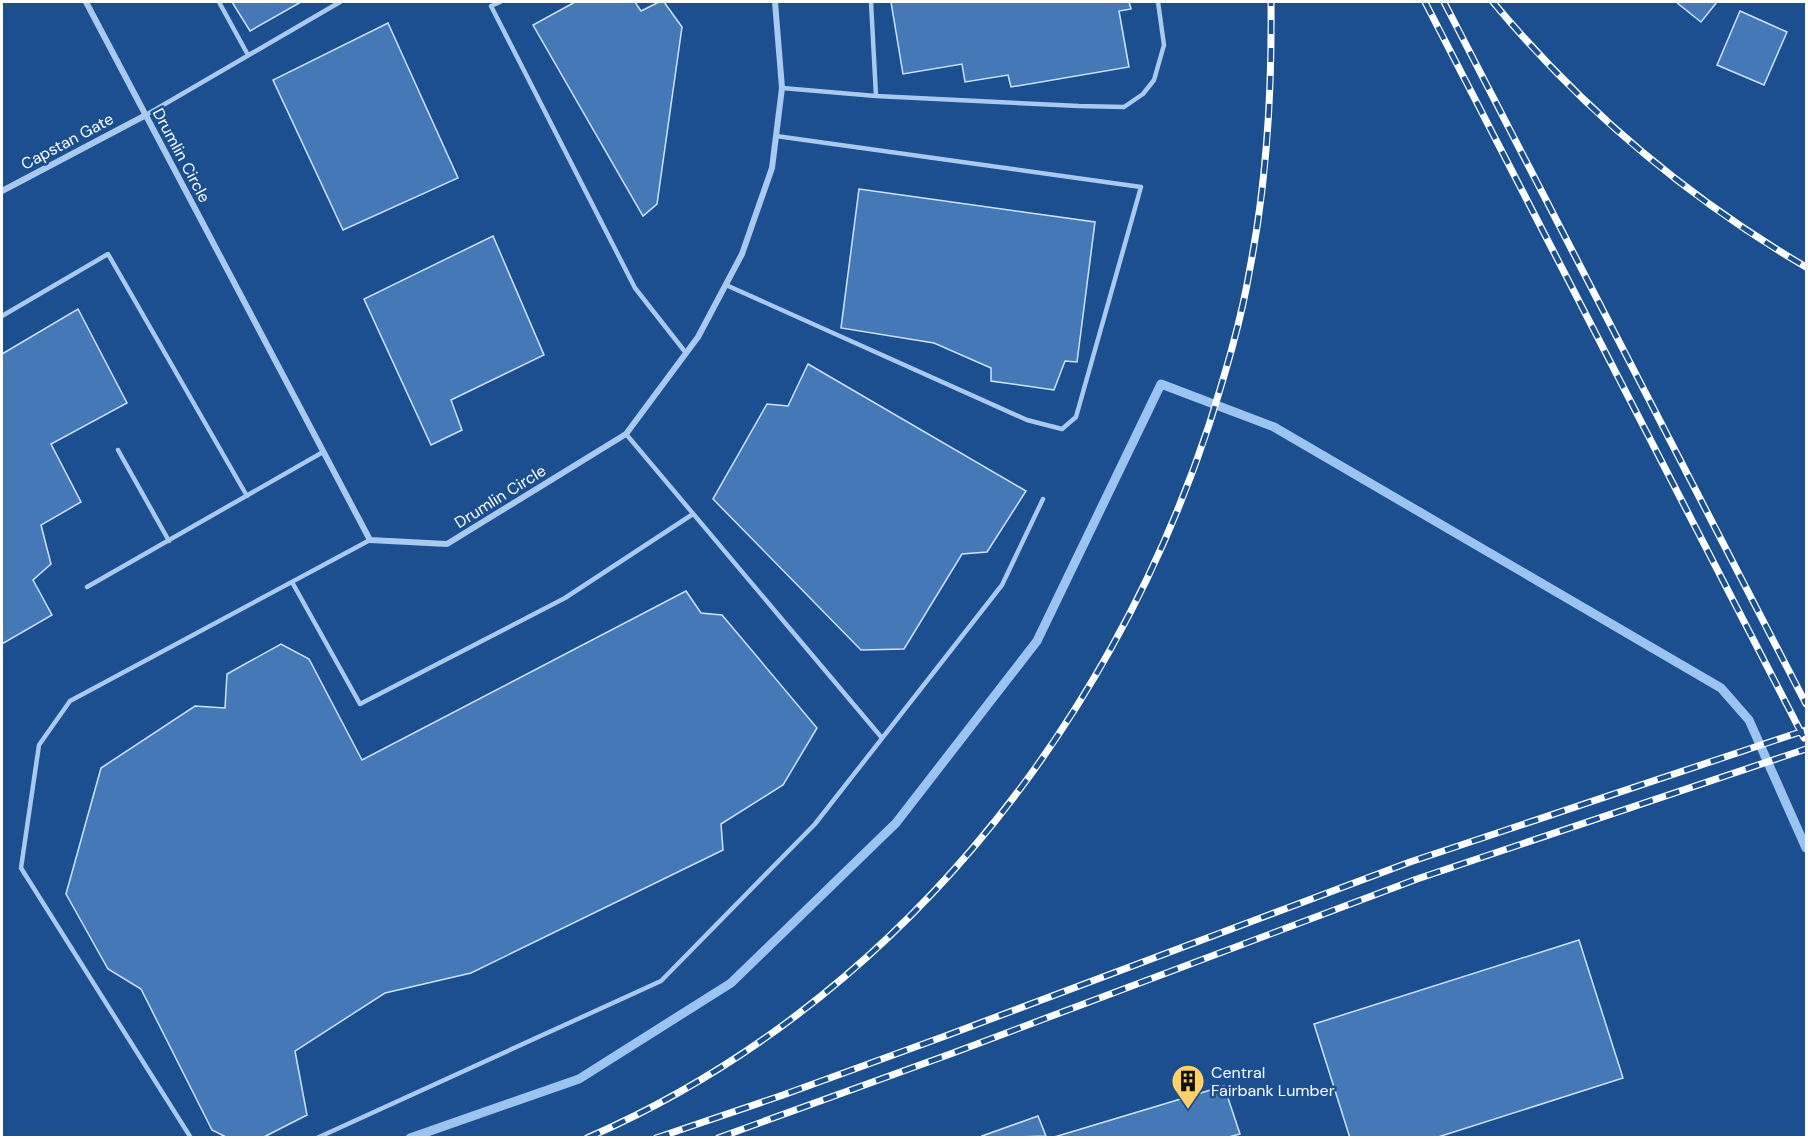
<svg xmlns="http://www.w3.org/2000/svg" width="1808" height="1139" font-family="'DM Sans',sans-serif">
	<style>
		.lines { fill: none; stroke-linecap: round; stroke-linejoin: round }
		.stream { stroke: #9cc4f0; stroke-width: 9 }
		.building { fill: #4478b7; stroke: #cfe3fa; stroke-width: 1.5 }
		.lane { stroke: #a9c9ee; stroke-width: 4.5 }
		.street { stroke: #a9c9ee; stroke-width: 6 }
		.rail-casing { stroke: #fff; stroke-width: 7 }
		.rail { stroke: #1b4f8f; stroke-width: 4.5; stroke-dasharray: 14; stroke-linecap: butt }
		.labels { text-anchor: middle; stroke-width: 5; stroke-linejoin: round; paint-order: stroke }
		.street-label { font-size: 16px; fill: #fff; stroke: #1b4f8f }
		.poi-label { font-size: 16px; fill: #fff; stroke: #1b4f8f; text-anchor: start }
	</style>
	<rect width="100%" height="100%" fill="#1b4f8f"/>
	<g class="lines">
		<path class="stream" d="M410 1138 579 1079 731 983 896 823 1037 641 1161 384 1274 427 1721 688 1749 720 1806 848"/>
	</g>
	<path class="building" d="M232 2H301L250 31Z
		M575 2H635L641 11 659 2H664L682 27 657 204 643 216 533 25Z
		M891 2H1129L1131 9 1119 11 1129 67 1011 87 1008 75 965 82 962 64 903 74Z
		M1676 2H1717L1701 22Z
		M1740 11 1787 32 1764 85 1717 65Z
		M388 23 458 178 343 230 273 80Z
		M859 189 1095 222 1077 362 1065 361 1054 390 991 381V368L934 343 841 328Z
		M493 236 544 355 451 400 462 430 431 445 364 299Z
		M78 309 127 403 51 444 81 502 41 525 51 564 33 580 52 615 2 644V354Z
		M808 364 1026 491 987 552 962 554 904 649 861 650 713 499 767 404 788 406Z
		M686 591 701 613 722 615 817 728 783 785 721 824 723 850 471 973 385 993 295 1051 307 1115 262 1138H228L212 1130 141 989 108 969 66 894 101 768 195 706 225 708 227 674 281 644 309 659 362 760Z
		M1579 940 1623 1078 1435 1138H1350L1314 1024Z
		M1224 1086 1240 1134 1225 1138H1051Z
		M1038 1116 1046 1136 983 1138 982 1136Z"/>
	<g class="lines">
		<path class="lane" d="M219 2 248 55
			M500 2 491 6 635 288 686 353
			M871 2 876 96
			M782 88 876 96 1079 106 1124 107 1143 94 1154 80 1164 45 1158 2
			M146 115 340 2
			M726 285 1027 420 1062 429 1076 417 1141 187 776 136
			M2 316 108 254 247 496
			M626 434 882 738
			M118 450 169 541
			M292 582 360 704 565 598 693 514
			M87 587 323 452
			M191 1138 21 868 39 745 70 701 370 540
			M317 1138 661 981 815 824 1002 585 1043 499"/>
		<path class="street" d="M86 2 370 540 447 544 626 434 698 337 742 254 772 168 782 88 775 2
			M2 191 146 115"/>
		<g class="rail-casing">
			<path id="rail" d="M1425 2 1804 738
				M1444 2 1806 704
				M1493 2C1582 109 1686 197 1806 267
				M587 1138C889 1007 1107 733 1209 425 1225 374 1241 322 1250 268 1267 180 1272 91 1271 2
				M656 1138 783 1095 948 1035 1410 862 1806 730
				M718 1138 953 1053 1417 879 1806 749"/>
		</g>
		<use href="#rail" class="rail"/>
	</g>
	<defs>
		<g id="building-pin" transform="scale(1.725)"><path d="M0 17L-7.5 6A9.5 9.5 0 1 1 7.5 6Z" fill="#ffd166" stroke="#1b4f8f"/><path d="M-4-6H4V6H1V3H-1V6H-4ZM-2.5-4.3h1.7v1.8h-1.7ZM.8-4.3h1.7v1.8H.8ZM-2.5-1h1.7V.8h-1.7ZM.8-1h1.7V.8H.8Z" fill="#111"/></g>
	</defs>
	<g fill-rule="evenodd">
		<use href="#building-pin" x="1188" y="1081"/>
	</g>
	<g class="labels">
		<g class="street-label">
			<text transform="translate(67 141) rotate(-28)" y="6">Capstan Gate</text>
			<text transform="translate(182 155) rotate(62)" y="6">Drumlin Circle</text>
			<text transform="translate(500 496) rotate(-32)" y="6">Drumlin Circle</text>
		</g>
		<g class="poi-label">
			<text x="1211" y="1078">Central<tspan x="1211" dy="18">Fairbank Lumber</tspan></text>
		</g>
	</g>
	<rect width="1808" height="1139" fill="none" stroke="#ffffff" stroke-width="6"/>
</svg>
